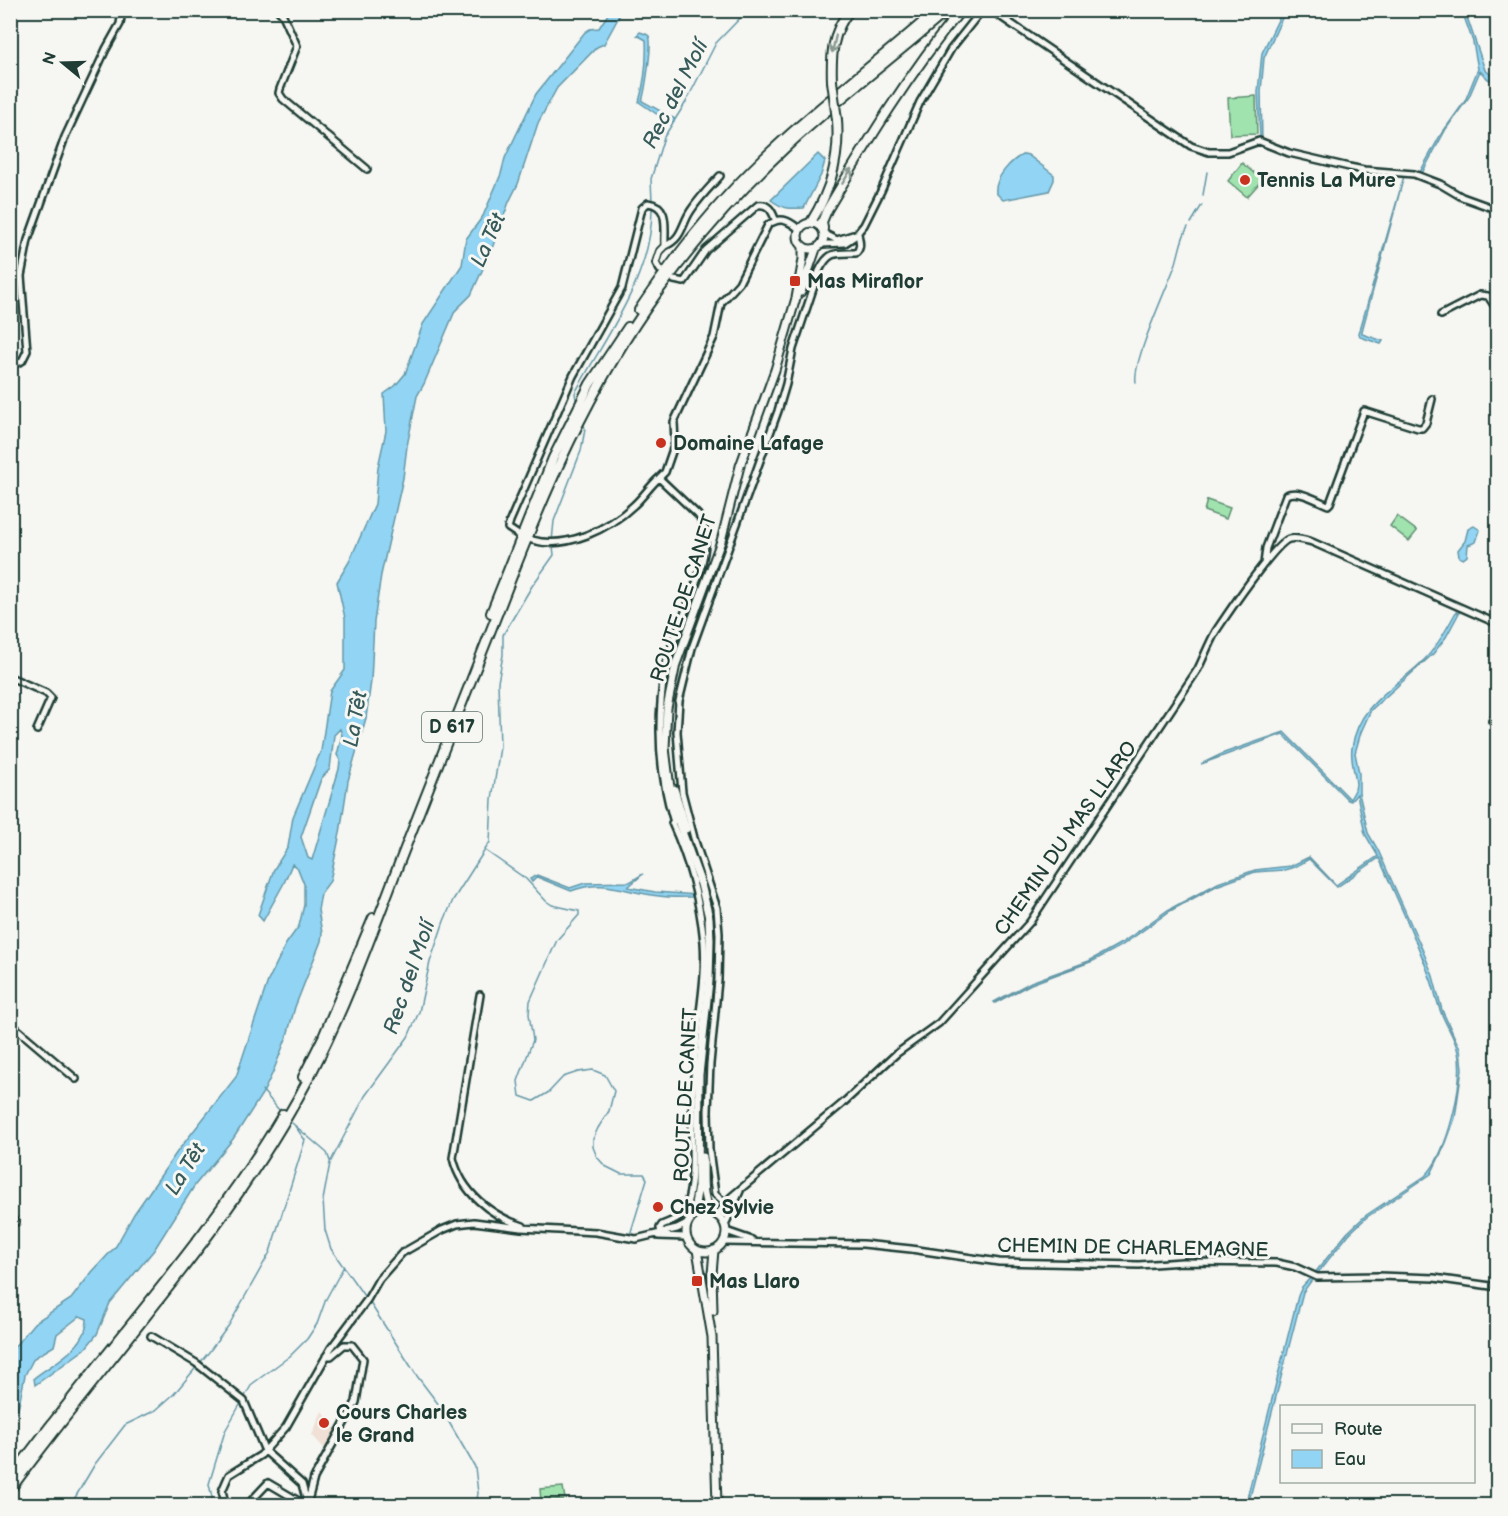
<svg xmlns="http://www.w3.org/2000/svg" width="1508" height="1516" font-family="'Balsamiq Sans',sans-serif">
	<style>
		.built { fill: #f0e0d6 }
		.green { fill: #a0e3af; stroke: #609072; stroke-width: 1.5 }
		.water { fill: #92d4f4; stroke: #6498a7; stroke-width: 1.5; fill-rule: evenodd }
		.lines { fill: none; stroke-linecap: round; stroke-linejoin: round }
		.stream { stroke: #6498a7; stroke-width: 1.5 }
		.minor-casing { stroke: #1f3d34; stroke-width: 10 }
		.major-casing { stroke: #1f3d34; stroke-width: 11 }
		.highway-casing { stroke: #1f3d34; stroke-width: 12 }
		.minor { stroke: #f6f6f2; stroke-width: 5 }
		.major { stroke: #f6f6f2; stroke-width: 7 }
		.highway { stroke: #f6f6f2; stroke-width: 8 }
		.highway-bridge-casing { stroke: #1f3d34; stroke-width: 12; stroke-linecap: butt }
		.highway-bridge { stroke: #f6f6f2; stroke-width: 8 }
		.oneway { stroke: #8a9a93 }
		.poi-dot { fill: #c8321e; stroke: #f6f6f2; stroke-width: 2 }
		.labels { text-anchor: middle; stroke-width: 6; stroke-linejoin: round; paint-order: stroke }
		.shield { fill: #f6f6f2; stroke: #60746d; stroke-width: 1.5 }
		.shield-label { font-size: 18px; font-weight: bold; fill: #1f3d34 }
		.poi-label { font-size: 20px; font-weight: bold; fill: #1f3d34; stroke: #f6f6f2; text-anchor: start }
		.street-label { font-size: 20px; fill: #1f3d34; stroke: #f6f6f2 }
		.water-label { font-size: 21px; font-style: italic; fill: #365b5a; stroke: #f6f6f2 }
	</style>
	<rect width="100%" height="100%" fill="#f6f6f2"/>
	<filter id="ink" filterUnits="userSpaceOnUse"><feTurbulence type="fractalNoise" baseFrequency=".0167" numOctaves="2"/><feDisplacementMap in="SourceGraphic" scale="12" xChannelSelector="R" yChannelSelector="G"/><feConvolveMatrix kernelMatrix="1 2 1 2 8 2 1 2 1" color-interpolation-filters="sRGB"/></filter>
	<g filter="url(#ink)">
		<path class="built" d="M322 1411 337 1431 328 1448H324L312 1435Z"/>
		<path class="green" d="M1256 96 1257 134 1230 135 1228 98Z
			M1242 163 1262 180 1247 197 1228 181Z
			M1207 500 1230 508 1226 519 1204 511Z
			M1397 516 1417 531 1409 541 1390 526Z
			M563 1487 565 1499 541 1501 540 1489Z"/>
		<path class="water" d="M610 11H622L604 44 597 47 557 88 538 123 518 184 509 202 491 251 471 295 455 311 424 384 417 396 407 446 403 478 381 575 374 622 371 681 366 718 348 781 340 833 330 881 321 893 318 910 322 933 321 941 295 1007 287 1036 273 1072 264 1091 233 1139 195 1185 154 1250 110 1303 97 1334 85 1349 35 1385 34 1378C53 1363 88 1347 87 1319L80 1316 57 1334 54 1346 34 1358 25 1375 19 1405 11 1431V1351L34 1323 71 1299 92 1272 116 1246 134 1214 177 1152 236 1077 268 981 286 944 299 926 304 905V884L298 869 292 864 284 883 263 921 258 915 274 869 288 847 293 817 321 751 330 691 345 670V618L337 582 349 562 375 504 378 467 386 431 384 394 395 386 405 374 423 324 462 265 466 239 483 216 501 174 505 158 536 94 585 32 590 29 599 28ZM340 729 342 735 337 755 340 760 339 769 312 860 308 858 301 837 321 779 330 769 334 735Z
			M1287 11H1295L1282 18 1264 58 1261 91 1262 140 1260 138 1258 92 1262 53 1279 18Z
			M1462 11H1465L1485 70 1497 79V82L1488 79 1480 71 1469 97 1446 129 1421 175 1419 174 1440 136 1465 101 1478 69 1473 42Z
			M640 32C643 33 647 34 649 36 653 43 645 92 642 101L675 119 673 122 667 121 639 102C645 81 647 62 646 40L637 35Z
			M818 154 825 161 821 175 804 208C789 209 783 209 771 200Z
			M1024 154 1028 155 1054 175V180L1049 191 1003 200 996 193C994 178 1011 160 1024 154Z
			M1404 176 1362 331V334L1383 341 1381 344 1360 337 1359 333Z
			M1474 526 1480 530 1476 542 1468 545 1467 556 1463 559 1459 557 1458 550 1465 541 1468 529Z
			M1456 612 1459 613 1446 637 1433 654 1371 710 1361 732 1355 753 1359 773V793L1368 833 1378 850 1423 951 1433 976 1442 1010 1460 1049 1462 1069 1455 1118 1446 1143 1431 1174 1367 1217 1349 1234 1316 1275 1314 1274 1347 1233 1365 1216 1425 1176C1447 1156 1465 1081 1458 1052 1455 1037 1445 1024 1440 1010 1436 999 1434 987 1429 975 1415 936 1396 897 1379 858L1337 887 1309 859 1295 867 1284 870 1255 872 1216 886 1170 911 1121 946 1093 961 1031 984 995 1003 994 1002 1031 982 1089 961 1123 942 1168 910 1218 883 1255 870 1291 866 1309 857 1336 885 1378 856 1365 834 1357 794 1351 801 1348 800 1283 734 1201 764 1224 753 1284 732 1350 799 1355 790 1356 784C1355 773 1350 759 1352 748 1359 701 1397 688 1426 658 1439 644 1447 628 1456 612Z
			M643 874 628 887 655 892 697 895 698 897C685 897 672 898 659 896 625 893 606 878 571 891L537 877 532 882 530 879 537 875 570 888 585 883 630 882Z
			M1312 1276 1314 1277 1303 1292 1248 1505 1245 1506 1298 1296 1302 1287Z"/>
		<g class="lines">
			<path class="stream" d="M1203 195 1207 172
				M652 202 651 179 664 137 686 102 716 43 748 10
				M1191 223 1202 205
				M1136 382C1132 362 1168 286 1176 263 1180 250 1181 238 1188 227
				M576 400 575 393C607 334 653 276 652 206
				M552 541 554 521 581 451 585 429 584 425
				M486 851 526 879 546 901 552 905 579 911V915L557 940 530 1001 529 1014 533 1040 518 1081 520 1096 534 1101 549 1092 563 1077 578 1072 593 1070 605 1075 614 1091 609 1111 598 1128 593 1139V1147L597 1157 605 1166 621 1174H644L647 1179 630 1235
				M262 1090 279 1110
				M292 1123 327 1153 330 1161
				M364 1296 331 1249 325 1230 323 1200 330 1163 365 1096 408 1037 419 1012 430 962 444 921 453 900 490 842 492 799 500 747 498 682 503 655V635L532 586 554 555 553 546
				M370 1303 417 1376 439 1405 475 1467 478 1493 476 1506
				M244 1398 252 1384 290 1356 307 1339 317 1324 326 1299 344 1266
				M70 1506 95 1464 125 1425 156 1410 174 1394 209 1352 229 1325 270 1252 305 1140 295 1126
				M214 1506 209 1484 225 1431 241 1403"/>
			<g class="minor-casing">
				<path id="minor" d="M278 10 283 15 297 46 280 89 279 93 283 99 367 169
					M991 10 1191 146 1209 152H1228L1259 141 1289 153 1349 167 1364 170 1414 174 1440 184 1462 197 1498 210
					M825 234 837 240 853 235
					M822 244 845 243 854 237 864 225 881 191 920 102 951 49 982 10
					M665 246C684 237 681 224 692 209 700 197 710 187 720 176
					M674 280 684 282 706 250 758 205C768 203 772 211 775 219
					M1441 315 1480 295 1488 296 1498 311
					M10 366 22 361 27 351 21 276 28 240 65 137 106 49 120 24 122 10
					M517 534 508 528 510 521 573 376 622 288 642 208 648 203C670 206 664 227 665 246L660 251 656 263 660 270
					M532 540C566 550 609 529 634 505 643 497 650 486 659 478
					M1264 564 1266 548 1286 495C1298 489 1316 500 1328 505L1330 503 1364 411 1418 428H1422L1426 423 1432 399
					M10 677 46 693 51 698 37 730
					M1492 721 1498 713
					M673 819C658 770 657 718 665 668 672 629 724 548 698 515L659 478 665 472 675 443 674 422 714 337 721 303 739 283 768 225C780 216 788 220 799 229
					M480 995 453 1158C461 1192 491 1216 523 1226
					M10 1023 76 1079
					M732 1209 715 1194 709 1150 708 1111 710 1064 718 980 719 934 717 908 694 838 682 792 677 732 679 701 692 648 778 411 786 384 793 349 819 271C829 251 835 253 856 253 862 247 859 241 858 233
					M717 1215 731 1197 842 1104 896 1054 939 1023 1030 922 1198 669C1204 657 1209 643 1216 631 1226 616 1275 543 1289 539 1296 537 1305 540 1312 542L1498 624
					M10 1218 16 1222
					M725 1225 740 1191
					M726 1231 752 1240
					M658 1236 686 1237
					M661 1236 660 1228 662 1225C673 1220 682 1219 686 1207 694 1184 692 1158 692 1134 692 1110 693 1085 695 1061 697 1021 707 982 704 942 700 902 689 860 672 823L676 818
					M723 1242 863 1244 911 1249 999 1262 1139 1265 1182 1262 1277 1263 1295 1267 1317 1277 1379 1276 1434 1278 1498 1287
					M151 1336 196 1363 244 1401 265 1451 302 1484 308 1506
					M252 1500 268 1483 307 1506
					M308 1501 314 1478 356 1402 363 1359 352 1345H344L331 1356H326
					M226 1506 222 1491 229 1475 261 1455 286 1427 331 1348 367 1300 379 1279 402 1253 442 1230 457 1224 474 1222 521 1228 596 1232 636 1239 677 1229 687 1224"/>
			</g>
			<g class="major-casing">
				<path id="major" d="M798 236a13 13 0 1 1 26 0a13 13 0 1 1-26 0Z
					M801 292 816 249
					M674 789 686 829
					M703 1157C704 1174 700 1200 712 1212
					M686 1232a20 20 0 1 1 40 0a20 20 0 1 1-40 0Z
					M693 1216 698 1186 699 1075 709 981 710 940 709 918 701 884 672 804 665 748 667 708 676 664 721 541 740 466 775 370 796 298 803 259V246
					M697 1250 712 1337 717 1506
					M713 1311 712 1274 714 1250"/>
			</g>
			<g class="highway-casing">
				<path id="highway" d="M832 81C831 56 832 31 850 10
					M811 222C831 190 840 158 837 120
					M823 228 822 222 827 210C868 141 909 73 961 10
					M639 310C675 256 717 203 764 158 818 106 880 60 937 10
					M491 613 553 458 590 384 628 327
					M303 1077 323 1037 373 918
					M10 1479C99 1356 206 1245 283 1114
					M10 1490C112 1350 234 1225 313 1070 348 1002 374 928 402 856 434 773 467 690 500 607 543 495 589 386 660 289 697 239 739 191 784 149 836 100 894 57 948 10"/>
			</g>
			<use href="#minor" class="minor"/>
			<use href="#major" class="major"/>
			<use href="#highway" class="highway"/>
			<g class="highway-bridge-casing">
				<path id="highway-bridge" d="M832 81 837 120"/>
			</g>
			<use href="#highway-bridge" class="highway-bridge"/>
		</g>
		<defs><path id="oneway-shaft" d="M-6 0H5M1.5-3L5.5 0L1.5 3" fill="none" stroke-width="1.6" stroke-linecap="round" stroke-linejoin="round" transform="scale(1.5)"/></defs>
		<g class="oneway">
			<use href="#oneway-shaft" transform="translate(834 44) rotate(102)"/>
			<use href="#oneway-shaft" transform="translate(847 176) rotate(-59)"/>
		</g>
	</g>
	<g class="poi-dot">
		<circle cx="1245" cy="180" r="6"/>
		<rect x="789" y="275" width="12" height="12" rx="3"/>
		<circle cx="661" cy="443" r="6"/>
		<circle cx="658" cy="1207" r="6"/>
		<rect x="691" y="1275" width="12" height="12" rx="3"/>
		<circle cx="324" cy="1423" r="6"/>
	</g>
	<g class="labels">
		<rect class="shield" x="422" y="712" width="60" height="30" rx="4.5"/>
		<g class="shield-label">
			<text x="452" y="733">D 617</text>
		</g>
		<g class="poi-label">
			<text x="1257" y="187">Tennis La Mure</text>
			<text x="807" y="288">Mas Miraflor</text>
			<text x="673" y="450">Domaine Lafage</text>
			<text x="670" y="1214">Chez Sylvie</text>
			<text x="709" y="1288">Mas Llaro</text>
			<text x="336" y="1419">Cours Charles<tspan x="336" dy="23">le Grand</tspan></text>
		</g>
		<g class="street-label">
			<text transform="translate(683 598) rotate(-72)" y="7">ROUTE DE CANET</text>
			<text transform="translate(1065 838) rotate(-55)" y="7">CHEMIN DU MAS LLARO</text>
			<text transform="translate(685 1095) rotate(-87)" y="7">ROUTE DE CANET</text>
			<text transform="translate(1133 1247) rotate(1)" y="7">CHEMIN DE CHARLEMAGNE</text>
		</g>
		<g class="water-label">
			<text transform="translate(675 94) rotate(-63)" y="7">Rec del Molí</text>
			<text transform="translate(488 240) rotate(-66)" y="7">La Têt</text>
			<text transform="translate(355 719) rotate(-80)" y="7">La Têt</text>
			<text transform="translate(409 977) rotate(-71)" y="7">Rec del Molí</text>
			<text transform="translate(185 1169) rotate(-58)" y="7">La Têt</text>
		</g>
	</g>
	<rect width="1508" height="1516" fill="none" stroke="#f6f6f2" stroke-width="36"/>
	<rect x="18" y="18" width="1472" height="1480" fill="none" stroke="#1f3d34" stroke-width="2" filter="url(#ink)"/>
	<rect x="1280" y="1405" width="195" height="78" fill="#f6f6f2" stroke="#a0aca6" stroke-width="1.5"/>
	<rect x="1292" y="1424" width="30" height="9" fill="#f6f6f2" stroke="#a0aca6" stroke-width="1.5"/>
	<text x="1334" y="1435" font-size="18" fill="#1f3d34">Route</text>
	<rect x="1292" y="1450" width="30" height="18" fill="#92d4f4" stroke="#a0aca6" stroke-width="1.5"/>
	<text x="1334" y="1465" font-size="18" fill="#1f3d34">Eau</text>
	<g transform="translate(63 63) rotate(289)" stroke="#f6f6f2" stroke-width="4.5" paint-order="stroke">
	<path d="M0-4.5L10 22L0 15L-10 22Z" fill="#1f3d34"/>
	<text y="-9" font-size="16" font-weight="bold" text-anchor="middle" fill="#1f3d34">N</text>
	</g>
</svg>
